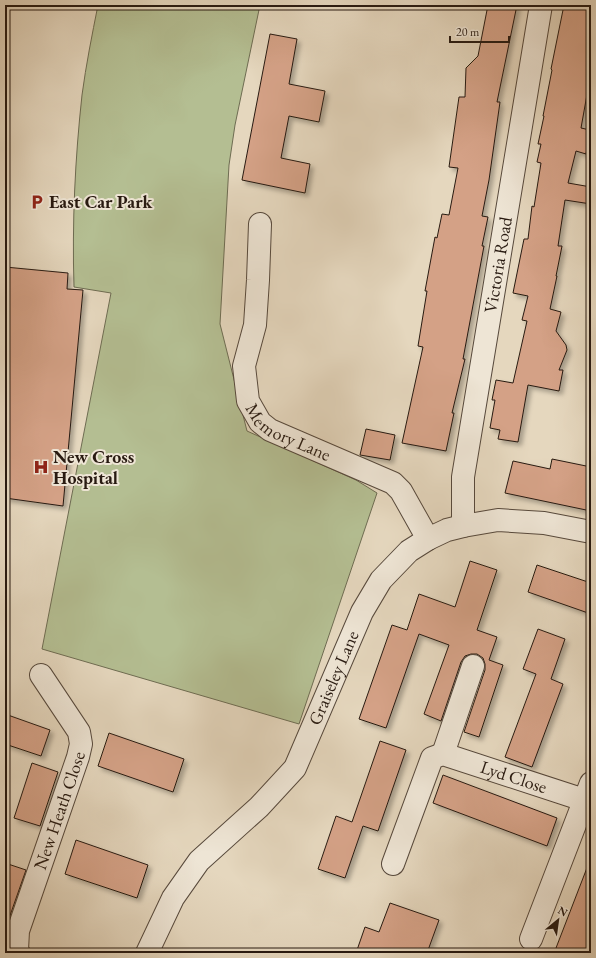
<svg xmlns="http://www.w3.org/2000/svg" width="596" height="958" font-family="'EB Garamond',serif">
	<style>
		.green { fill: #b4be92; stroke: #6e6c52 }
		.building { fill: #d4a186; stroke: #281a11; filter: url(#shadow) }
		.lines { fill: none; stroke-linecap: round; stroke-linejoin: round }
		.street-casing { stroke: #57493c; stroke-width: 24 }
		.street { stroke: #eee5d5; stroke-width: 22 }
		.labels { text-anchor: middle; stroke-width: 4; stroke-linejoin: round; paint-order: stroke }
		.poi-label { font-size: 18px; font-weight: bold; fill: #281a11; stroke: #eee5d5; text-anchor: start }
		.street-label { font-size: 18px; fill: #281a11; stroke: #eee5d5 }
	</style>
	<defs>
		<filter id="shadow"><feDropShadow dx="3.5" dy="3.5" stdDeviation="2" flood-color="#0004"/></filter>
	</defs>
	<rect width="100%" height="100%" fill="#e5d7be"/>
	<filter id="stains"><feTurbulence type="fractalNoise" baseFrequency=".005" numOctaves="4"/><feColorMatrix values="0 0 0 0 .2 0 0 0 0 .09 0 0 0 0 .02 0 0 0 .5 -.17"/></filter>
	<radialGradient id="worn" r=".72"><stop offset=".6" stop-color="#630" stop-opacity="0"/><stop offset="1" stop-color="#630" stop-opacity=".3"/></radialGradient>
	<path class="green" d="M98 5H260L235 125 229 165 220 324 247 431 356 480 377 493 299 724 42 649 111 293 74 287C72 223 75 159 82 95 86 65 92 35 98 5Z"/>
	<path class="building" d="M488 5H517L497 102H500L489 180 482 216 488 217 482 246H484L463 359H465L452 413H454L446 451 402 443 423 347 418 346 427 291H425L435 237 437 238 442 214 449 215 458 168 449 167 459 97H465L466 68 478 56Z
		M564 5H591V72L581 128 590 130 586 154 576 151 568 183 591 187V204L565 200 558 246H562L556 276H557L550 309 561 312 556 331 566 345 567 350 559 370H563L559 391 528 385 518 442 498 439 500 430 490 428 495 400H492L496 380 513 383 527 321 522 320 528 296 513 293 524 239H528L532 206 534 207 541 163 537 162 541 144H538L544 116H543L552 70 551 69Z
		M270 34 297 39 289 84 325 91 319 122 289 116 281 158 310 164 305 193 242 180Z
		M5 267 68 273 67 289 83 290 63 506 5 498Z
		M366 429 395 435 390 460 360 455Z
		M552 459 591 467V511L505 493 513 461 550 469Z
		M470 561 497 570 477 630 497 637 489 660 503 665 479 737 464 732 485 670V664L483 658 477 654H471L465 656 461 662 441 721 424 714 449 645 419 634 386 728 359 719 392 625 407 630 419 594 455 607Z
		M537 565 591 583V614L528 592Z
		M538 629 565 639 551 679 563 684 532 767 505 757 536 674 523 669Z
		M5 714 50 730 41 756 5 744Z
		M109 733 184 759 173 792 98 766Z
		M380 741 406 750 378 831 363 826 345 878 318 869 336 816 352 822Z
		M32 763 58 772 40 826 14 818Z
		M443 775 557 818 547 846 433 803Z
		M76 840 148 865 137 898 65 874Z
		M590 860 591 861V938L585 953H568L556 948Z
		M5 863 26 870 7 924H5Z
		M390 903 439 920 427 953H356L365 927 379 932Z"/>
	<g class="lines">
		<g class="street-casing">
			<g id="street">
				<path id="s1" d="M260 224 258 280 255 325 244 366 248 401 260 422 270 430 393 483 401 491 428 539"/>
				<path id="s2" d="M463 526V477L541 5"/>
				<path d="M443 754 473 666"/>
				<path id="s3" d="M393 864 432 758 443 754 584 800"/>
				<path d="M531 939 591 783"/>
				<path id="s4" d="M19 953 17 950 18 931 78 757 81 744 79 732 41 675"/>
				<path id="s5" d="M147 953 173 898 199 861 259 807 295 768 362 612 381 580 409 551 428 539 447 530 463 526 498 520 544 523 591 532"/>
			</g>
		</g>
		<use href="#street" class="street"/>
	</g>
	<defs>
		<g id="parking-bare" transform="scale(1.2)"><path d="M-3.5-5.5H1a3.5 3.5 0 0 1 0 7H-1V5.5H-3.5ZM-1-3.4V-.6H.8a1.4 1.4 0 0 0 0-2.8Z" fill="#8f2418" stroke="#eee5d5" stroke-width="2.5" paint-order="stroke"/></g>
		<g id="hospital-bare" transform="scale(1.2)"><path d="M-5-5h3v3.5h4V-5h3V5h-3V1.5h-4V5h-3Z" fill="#8f2418" stroke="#eee5d5" stroke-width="2.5" paint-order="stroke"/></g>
	</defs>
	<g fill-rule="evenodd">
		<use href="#parking-bare" x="37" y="202"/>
		<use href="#hospital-bare" x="41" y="467"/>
	</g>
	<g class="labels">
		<g class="poi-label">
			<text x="49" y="208">East Car Park</text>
			<text x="53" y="463">New Cross<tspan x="53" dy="21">Hospital</tspan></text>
		</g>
		<g class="street-label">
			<text dy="6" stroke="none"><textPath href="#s2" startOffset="264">Victoria Road</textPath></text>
			<text dy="6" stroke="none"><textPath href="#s1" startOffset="232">Memory Lane</textPath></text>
			<text dy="6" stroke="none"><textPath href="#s5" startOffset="338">Graiseley Lane</textPath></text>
			<text dy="6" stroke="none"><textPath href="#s3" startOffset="199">Lyd Close</textPath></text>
			<text dy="6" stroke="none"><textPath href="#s4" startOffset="150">New Heath Close</textPath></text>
		</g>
	</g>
	<rect width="596" height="958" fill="none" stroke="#e5d7be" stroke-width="20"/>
	<rect x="6" y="6" width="584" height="946" fill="none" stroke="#281a11" stroke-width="2"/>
	<rect x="10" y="10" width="576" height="938" fill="none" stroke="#281a11"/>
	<g transform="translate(558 920) rotate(29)" stroke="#eee5d5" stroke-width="3" paint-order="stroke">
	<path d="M0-3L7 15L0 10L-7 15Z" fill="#281a11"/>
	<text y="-6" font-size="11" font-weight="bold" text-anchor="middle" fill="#281a11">N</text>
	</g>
	<path d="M450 36v6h59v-6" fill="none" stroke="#281a11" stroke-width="2"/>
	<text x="456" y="36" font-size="12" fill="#281a11" stroke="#eee5d5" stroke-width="3" paint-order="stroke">20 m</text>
	<rect width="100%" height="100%" filter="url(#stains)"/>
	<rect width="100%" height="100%" fill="url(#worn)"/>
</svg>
